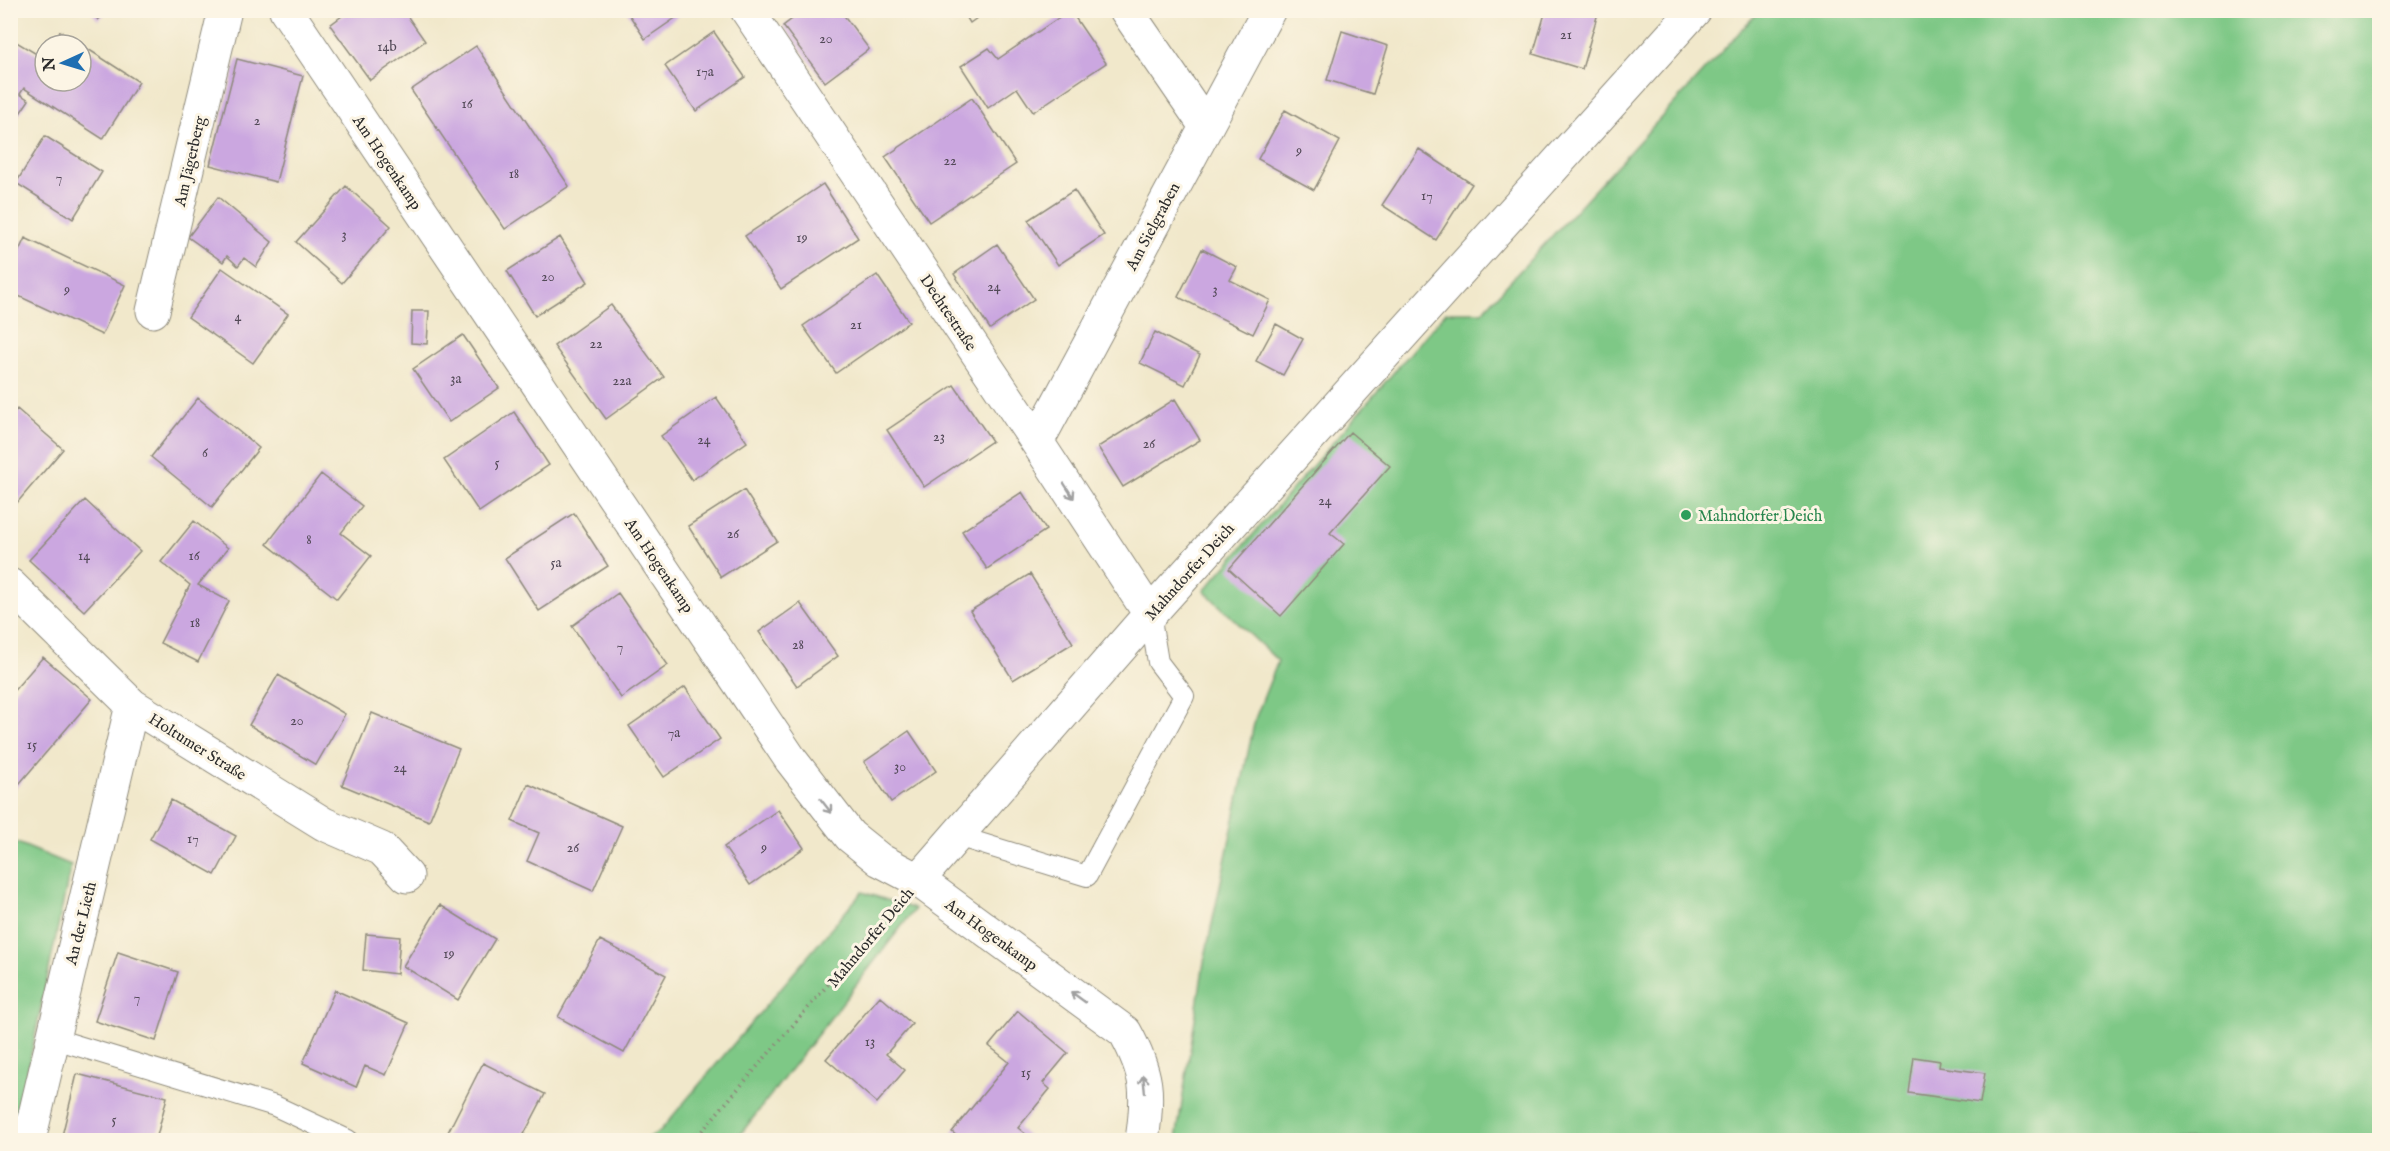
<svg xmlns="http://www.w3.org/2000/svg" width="2390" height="1151" font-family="'IM FELL English',serif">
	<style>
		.green { fill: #7ec886; stroke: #547a58; stroke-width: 1.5 }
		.building { fill: #cba7e0 }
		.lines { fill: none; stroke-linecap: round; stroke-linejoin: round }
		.lane-casing { stroke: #8e8a7b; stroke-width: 22 }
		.street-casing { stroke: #8e8a7b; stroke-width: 35 }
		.path { stroke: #8e8a7b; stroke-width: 4; stroke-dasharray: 1.5 4.5; stroke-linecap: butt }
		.lane { stroke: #fff; stroke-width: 20 }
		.street { stroke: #fff; stroke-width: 33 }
		.oneway { stroke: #a0a0a0 }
		.leisure-dot { fill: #2e9e5b; stroke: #fcf5e5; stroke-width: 2 }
		.labels { text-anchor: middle; stroke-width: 6; stroke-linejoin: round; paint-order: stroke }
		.number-label { font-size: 14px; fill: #534a58 }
		.street-label { font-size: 16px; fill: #2b2b2b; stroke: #fcf5e5 }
		.leisure-label { font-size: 16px; fill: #27864d; stroke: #fcf5e5; text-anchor: start }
	</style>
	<rect width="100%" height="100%" fill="#fcf5e5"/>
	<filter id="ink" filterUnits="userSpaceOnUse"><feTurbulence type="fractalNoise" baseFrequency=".0167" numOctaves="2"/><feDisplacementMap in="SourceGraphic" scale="12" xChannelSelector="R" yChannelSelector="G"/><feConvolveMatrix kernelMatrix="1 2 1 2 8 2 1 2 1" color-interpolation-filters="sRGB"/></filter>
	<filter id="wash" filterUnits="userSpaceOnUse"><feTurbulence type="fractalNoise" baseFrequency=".008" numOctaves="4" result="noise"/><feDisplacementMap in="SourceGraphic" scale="24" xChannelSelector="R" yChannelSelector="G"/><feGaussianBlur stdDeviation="1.35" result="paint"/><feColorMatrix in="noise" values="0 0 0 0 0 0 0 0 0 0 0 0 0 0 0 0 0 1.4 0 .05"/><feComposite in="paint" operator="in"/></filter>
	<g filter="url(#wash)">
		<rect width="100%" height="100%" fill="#f1e8cb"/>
		<path class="green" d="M1759 11H2379V1140H1176L1204 962 1255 719 1278 661 1204 591 1446 312H1482Z
			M10 840 71 865 13 1140H10Z
			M862 892 915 909 736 1140H645L660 1131Z"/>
		<g id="blocks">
			<path class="building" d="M90 10H109L98 20Z
				M350 10H403L425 41 370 80 330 25Z
				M626 10H687L645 39Z
				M804 10H840L869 49 825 82 783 26Z
				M962 10H988L970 23Z
				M1070 10 1106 63 1033 112 1017 88 988 108 961 66 989 48 998 59Z
				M1425 10H1445L1443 17Z
				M1546 10H1590L1598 13 1582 69 1533 54Z
				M60 31 139 82 103 139 24 88 20 94 29 100 10 128V38L43 58 45 55V81H81V45H51Z
				M1342 31 1388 46 1373 94 1327 80Z
				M714 32 745 77 696 111 665 66Z
				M476 46 569 186 505 229 411 90Z
				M237 59 303 76 276 182 210 165Z
				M972 98 1016 164 929 222 885 157Z
				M1285 110 1340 141 1314 190 1258 159Z
				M45 136 102 172 73 219 16 183Z
				M1419 149 1472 184 1436 240 1382 205Z
				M823 184 858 238 781 289 745 236Z
				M346 186 391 226 342 283 296 242Z
				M1074 190 1104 235 1058 265 1028 220Z
				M218 197 272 242 256 267 244 258 238 266 227 256 223 262 188 237Z
				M560 237 588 282 535 316 507 271Z
				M25 238 125 285 102 335 10 292V270Z
				M997 244 1034 299 990 329 954 274Z
				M1202 249 1237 267 1230 280 1270 300 1253 334 1178 297Z
				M222 268 288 314 253 363 188 317Z
				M877 275 909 322 836 373 803 326Z
				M611 305 664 377 606 419 554 346Z
				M412 311H429L427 344 411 343Z
				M1276 324 1303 339 1283 375 1256 361Z
				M1155 332 1200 355 1185 385 1140 363Z
				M463 335 499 388 449 422 413 369Z
				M954 385 992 441 924 487 887 430Z
				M716 397 747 442 692 480 661 436Z
				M198 398 259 448 212 507 151 457Z
				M1175 399 1200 440 1123 487 1098 447Z
				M17 409 63 449 10 511V417Z
				M514 412 549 465 479 512 444 460Z
				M1350 432 1390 466 1330 533 1344 544 1281 616 1229 569Z
				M321 474 362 506 341 533 371 556 337 599 267 544Z
				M744 490 777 541 721 577 688 526Z
				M1022 492 1046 530 987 569 962 531Z
				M85 500 140 551 84 611 29 560Z
				M574 513 608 566 539 611 505 558Z
				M194 521 228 548 198 585 229 601 198 662 160 643 190 585 161 562Z
				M1030 574 1073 643 1013 680 970 611Z
				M618 593 668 665 621 698 572 626Z
				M800 603 838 656 797 686 759 632Z
				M43 657 92 699 13 791 10 789V695Z
				M278 675 345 714 316 765 249 725Z
				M685 687 720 739 664 777 629 726Z
				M372 713 459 749 429 821 342 785Z
				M909 731 936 771 891 802 864 762Z
				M528 784 622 826 593 891 527 861 539 833 512 821Z
				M171 800 236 836 215 875 150 839Z
				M778 810 804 848 750 885 724 847Z
				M440 905 495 939 458 1000 403 966Z
				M366 934 400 937 397 974 363 970Z
				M600 940 666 975 624 1053 558 1017Z
				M118 952 178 972 156 1041 95 1021Z
				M335 990 409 1023 386 1075 365 1066 356 1087 303 1063Z
				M880 996 912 1024 886 1054 905 1070 877 1103 826 1059Z
				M1018 1011 1068 1053 1043 1083 1050 1089 1018 1128 1033 1140H962L952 1132 1009 1062 989 1046Z
				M1914 1057 1940 1061 1939 1067 1985 1073 1980 1103 1909 1093Z
				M483 1063 545 1094 521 1140H444Z
				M77 1074 167 1097 156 1140H61Z"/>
		</g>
	</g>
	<g filter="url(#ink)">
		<use href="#blocks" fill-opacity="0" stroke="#8e8a7b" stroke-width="1.5"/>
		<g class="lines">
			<g class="lane-casing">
				<path id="lane" d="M957 836 1087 876 1184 696 1158 662 1150 614
					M52 1038 275 1106 348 1140"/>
			</g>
			<g class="street-casing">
				<path id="street" d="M286 10 791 760 850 836 880 860 918 880 1125 1032C1148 1074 1149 1093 1142 1140
					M747 10 1037 442 1150 614
					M1126 10 1205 125
					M153 311 225 10
					M1037 442 1269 10
					M10 585 132 705 324 824 382 849 407 876
					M918 880 1150 614 1695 10
					M29 1140 132 705"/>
			</g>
			<path class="path" d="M694 1140 894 908"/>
			<use href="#lane" class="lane"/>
			<use href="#street" class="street"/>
		</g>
		<defs><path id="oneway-shaft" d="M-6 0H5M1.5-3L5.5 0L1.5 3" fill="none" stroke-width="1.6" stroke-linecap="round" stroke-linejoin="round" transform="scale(1.5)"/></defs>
		<g class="oneway">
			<use href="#oneway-shaft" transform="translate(1069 491) rotate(57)"/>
			<use href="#oneway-shaft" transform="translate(826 806) rotate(52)"/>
			<use href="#oneway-shaft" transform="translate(1078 997) rotate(-144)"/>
			<use href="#oneway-shaft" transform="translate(1144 1084) rotate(-96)"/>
		</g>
	</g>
	<circle class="leisure-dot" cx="1686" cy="515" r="6"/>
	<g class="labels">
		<g class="number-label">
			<text x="1566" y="39">21</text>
			<text x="826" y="43">20</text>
			<text x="387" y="51">14b</text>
			<text x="705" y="76">17a</text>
			<text x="467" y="108">16</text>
			<text x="257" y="125">2</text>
			<text x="1299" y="155">9</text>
			<text x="950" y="165">22</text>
			<text x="514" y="178">18</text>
			<text x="59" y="182">7</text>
			<text x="1427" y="200">17</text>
			<text x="344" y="239">3</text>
			<text x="802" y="242">19</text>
			<text x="548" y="281">20</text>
			<text x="994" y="291">24</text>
			<text x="67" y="294">9</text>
			<text x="1215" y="294">3</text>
			<text x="238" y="321">4</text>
			<text x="856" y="329">21</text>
			<text x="596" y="348">22</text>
			<text x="456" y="383">3a</text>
			<text x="622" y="385">22a</text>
			<text x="939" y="441">23</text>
			<text x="704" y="444">24</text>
			<text x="1149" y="448">26</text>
			<text x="205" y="457">6</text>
			<text x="497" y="467">5</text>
			<text x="1325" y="505">24</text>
			<text x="733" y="538">26</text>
			<text x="309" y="544">8</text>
			<text x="84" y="560">14</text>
			<text x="194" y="560">16</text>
			<text x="556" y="567">5a</text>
			<text x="195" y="627">18</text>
			<text x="798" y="649">28</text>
			<text x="620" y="651">7</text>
			<text x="297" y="725">20</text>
			<text x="674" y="737">7a</text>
			<text x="32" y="749">15</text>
			<text x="900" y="771">30</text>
			<text x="400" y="772">24</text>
			<text x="193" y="843">17</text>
			<text x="573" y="852">26</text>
			<text x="764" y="852">9</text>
			<text x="449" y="958">19</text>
			<text x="137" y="1002">7</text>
			<text x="870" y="1046">13</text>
			<text x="1026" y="1077">15</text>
			<text x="114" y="1124">5</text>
		</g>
		<g class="street-label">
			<text transform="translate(189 161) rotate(-77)" y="6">Am Jägerberg</text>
			<text transform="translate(388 162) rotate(56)" y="6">Am Hogenkamp</text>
			<text transform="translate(1152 226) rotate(-62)" y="6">Am Sielgraben</text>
			<text transform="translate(949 312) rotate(56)" y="6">Dechtestraße</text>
			<text transform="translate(660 565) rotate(56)" y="6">Am Hogenkamp</text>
			<text transform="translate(1189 571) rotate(-48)" y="6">Mahndorfer Deich</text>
			<text transform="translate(198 746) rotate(32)" y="6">Holtumer Straße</text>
			<text transform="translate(80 923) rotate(-76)" y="6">An der Lieth</text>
			<text transform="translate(992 934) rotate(36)" y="6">Am Hogenkamp</text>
			<text transform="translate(870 937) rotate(-50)" y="6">Mahndorfer Deich</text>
		</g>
		<g class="leisure-label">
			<text x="1698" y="521">Mahndorfer Deich</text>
		</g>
	</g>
	<rect width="2390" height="1151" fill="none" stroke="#fcf5e5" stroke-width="36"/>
	<g transform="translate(63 63) rotate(266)"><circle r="28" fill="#fcf5e5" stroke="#a8a49b" stroke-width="1.5"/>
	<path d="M0-4.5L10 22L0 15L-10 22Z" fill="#1f6fb2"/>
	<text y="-9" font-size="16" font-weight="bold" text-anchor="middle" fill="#2b2b2b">N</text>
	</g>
</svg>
